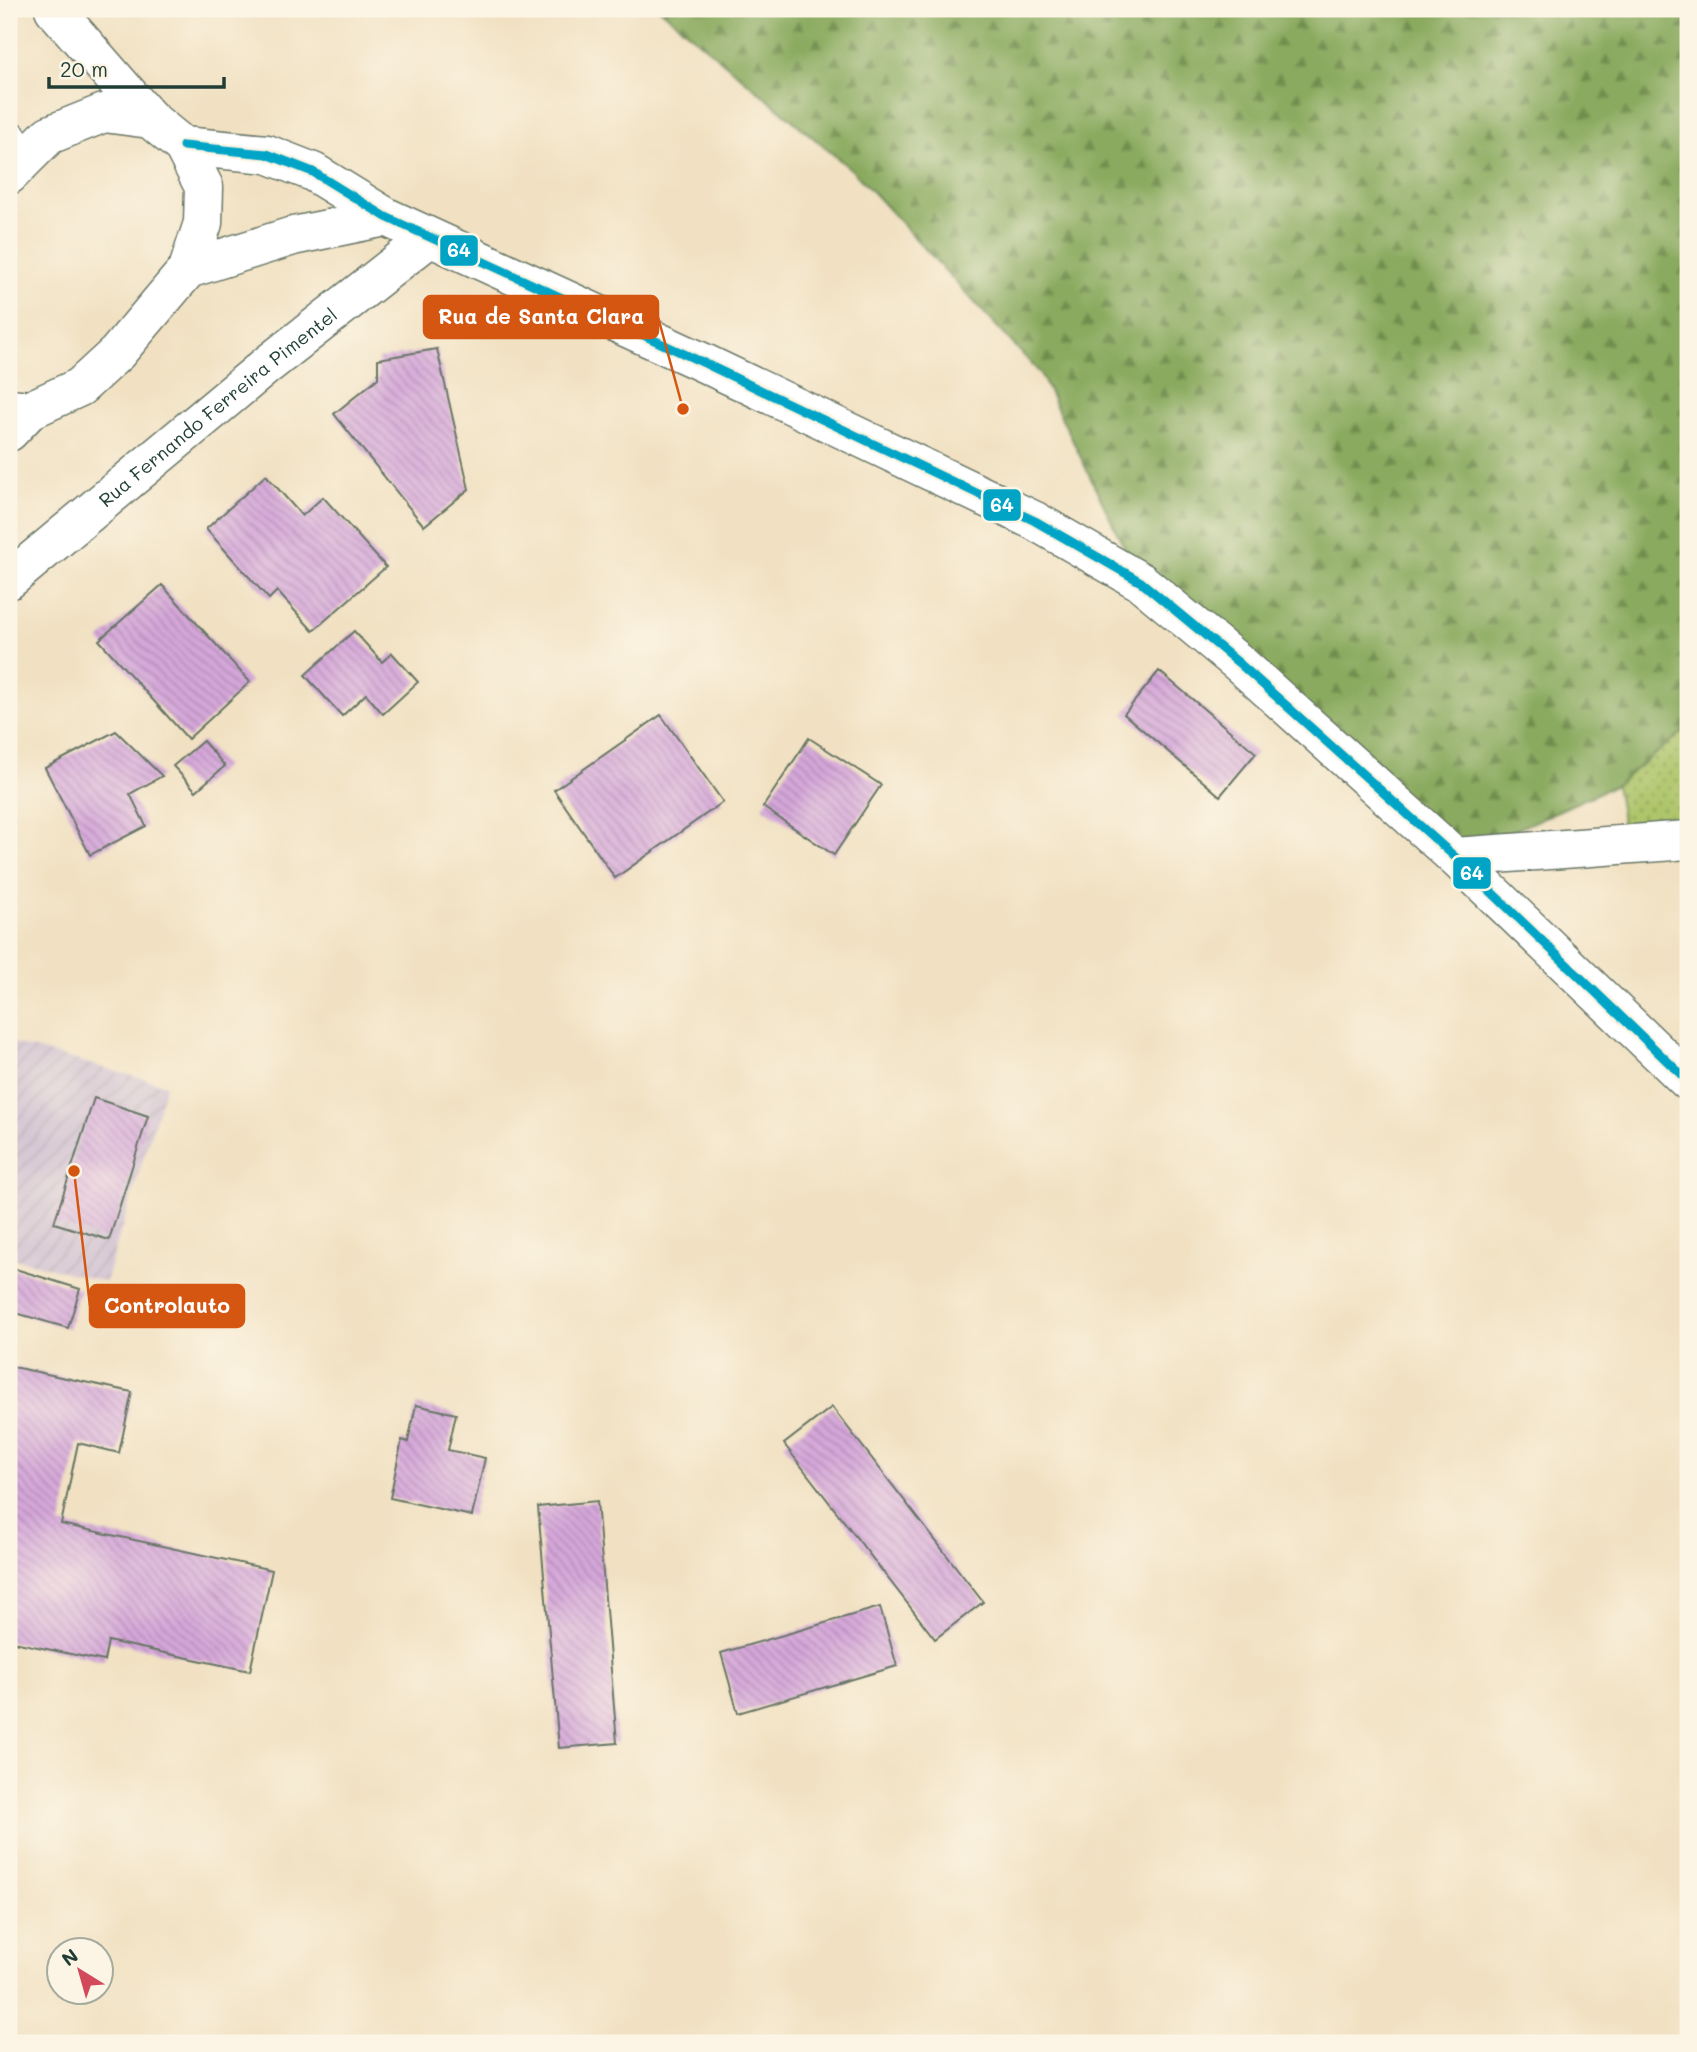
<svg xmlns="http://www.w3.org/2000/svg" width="1697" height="2052" font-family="Mali,sans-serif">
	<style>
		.industrial { fill: url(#industrial-furrows) }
		.forest { fill: url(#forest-firs); stroke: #547449; stroke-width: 2 }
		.garden { fill: url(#garden-dots); stroke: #66814f; stroke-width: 2 }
		.building { fill: url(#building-back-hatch) }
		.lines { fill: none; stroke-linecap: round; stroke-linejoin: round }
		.street-casing { stroke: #687666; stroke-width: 41 }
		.secondary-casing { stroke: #687666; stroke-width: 41 }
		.highway-casing { stroke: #687666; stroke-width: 41 }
		.street { stroke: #fff; stroke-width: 38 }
		.secondary { stroke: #fff; stroke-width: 38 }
		.highway { stroke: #fff; stroke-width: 38 }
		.bus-1-casing { stroke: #fcf5e5; stroke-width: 14 }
		.bus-1 { stroke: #02a4c6; stroke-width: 9 }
		.labels { text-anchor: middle; stroke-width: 5; stroke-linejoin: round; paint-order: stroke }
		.street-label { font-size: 19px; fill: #1f3d34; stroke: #fcf5e5 }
		.leader { fill: none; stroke: #d45610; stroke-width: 2.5 }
		.callout-dot { fill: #d45610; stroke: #fcf5e5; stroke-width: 2.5 }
		.callout { fill: #d45610; stroke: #d45610; stroke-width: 2.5 }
		.callout-label { font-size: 21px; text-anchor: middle; font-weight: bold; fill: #fff }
		.line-badge { stroke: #fcf5e5; stroke-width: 2.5 }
		.badge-label { font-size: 19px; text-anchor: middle; font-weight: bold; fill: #fff }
	</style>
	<defs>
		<pattern id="industrial-furrows" width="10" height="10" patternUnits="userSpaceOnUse" patternTransform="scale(1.75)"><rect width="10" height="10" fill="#cebed0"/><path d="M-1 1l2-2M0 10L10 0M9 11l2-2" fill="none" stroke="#b0a4b3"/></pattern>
		<pattern id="forest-firs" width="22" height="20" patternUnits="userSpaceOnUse" patternTransform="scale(1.75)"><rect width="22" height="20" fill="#8aaa5e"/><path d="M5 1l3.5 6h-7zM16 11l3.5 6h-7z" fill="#708c4e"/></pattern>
		<pattern id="garden-dots" width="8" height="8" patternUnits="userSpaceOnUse" patternTransform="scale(1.75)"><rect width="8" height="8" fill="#aec56a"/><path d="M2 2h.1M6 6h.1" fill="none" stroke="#8da158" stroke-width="1.8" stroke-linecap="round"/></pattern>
		<pattern id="building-back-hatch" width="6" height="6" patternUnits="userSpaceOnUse" patternTransform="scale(1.75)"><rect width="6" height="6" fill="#d6a7da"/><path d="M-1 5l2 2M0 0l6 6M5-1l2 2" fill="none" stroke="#ad89b2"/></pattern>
	</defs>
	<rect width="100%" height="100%" fill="#fcf5e5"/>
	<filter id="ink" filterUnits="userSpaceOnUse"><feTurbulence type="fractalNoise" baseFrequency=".0143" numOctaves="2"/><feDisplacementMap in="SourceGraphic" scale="14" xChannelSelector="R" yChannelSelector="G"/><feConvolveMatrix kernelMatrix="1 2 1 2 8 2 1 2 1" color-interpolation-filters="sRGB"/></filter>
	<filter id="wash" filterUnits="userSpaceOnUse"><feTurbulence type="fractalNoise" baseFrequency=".00686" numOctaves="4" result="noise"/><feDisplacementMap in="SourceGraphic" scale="28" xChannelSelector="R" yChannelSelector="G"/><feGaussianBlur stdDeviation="1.57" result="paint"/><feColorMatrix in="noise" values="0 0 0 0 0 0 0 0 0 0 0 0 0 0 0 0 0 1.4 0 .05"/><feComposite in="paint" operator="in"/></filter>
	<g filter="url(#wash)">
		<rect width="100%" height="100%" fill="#f1e1c2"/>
		<path class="industrial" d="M9 1042 166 1085 105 1282 9 1257Z"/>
		<path class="forest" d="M660 9H1688V728L1616 785 1455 857 1141 582 1040 373 853 171Z"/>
		<path class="garden" d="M1688 728V827L1624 832 1616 785Z"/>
		<g id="blocks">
			<path class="building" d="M437 349 469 489 424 526 334 414 378 378V359Z
				M266 475 302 516 323 497 386 567 313 631 277 591 269 599 206 529Z
				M162 585 250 682 188 739 99 640Z
				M354 631 382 662 392 653 418 682 383 714 366 694 342 716 305 675Z
				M1159 671 1256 753 1220 796 1124 714Z
				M661 715 723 802 615 878 554 790Z
				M116 731 162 776 130 794 146 826 90 855 45 768Z
				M809 738 881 785 834 855 763 807Z
				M203 741 225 766 196 791 173 766Z
				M94 1098 148 1116 109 1240 54 1223Z
				M9 1267 80 1289 68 1328 9 1311Z
				M9 1366 132 1392 119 1453 78 1443 61 1524 272 1570 250 1671 108 1641 104 1661 9 1641Z
				M416 1405 456 1414 448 1450 485 1458 472 1516 390 1498 402 1440 408 1442Z
				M832 1407 983 1602 935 1639 784 1444Z
				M597 1501 617 1743 559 1748 538 1507Z
				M880 1607 897 1666 738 1713 721 1653Z"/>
		</g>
	</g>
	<g filter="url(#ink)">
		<use href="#blocks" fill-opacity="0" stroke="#687666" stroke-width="2"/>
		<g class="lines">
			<g class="street-casing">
				<g id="street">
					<path id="s1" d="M9 580 267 365 429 238"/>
					<path d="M1455 857 1688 840"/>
				</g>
			</g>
			<g class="secondary-casing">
				<path id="secondary" d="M183 146 267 154 313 172 386 217 704 363 1035 521 1141 582 1240 664 1455 857 1688 1081
					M9 175 49 135 104 113 150 119 183 146 204 187 203 223 188 269 117 353 80 387 30 410 9 408
					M188 269 293 236 386 217"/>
			</g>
			<g class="highway-casing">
				<path id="highway" d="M54 9 150 119
					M9 140 17 166
					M9 432 30 410"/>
			</g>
			<use href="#street" class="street"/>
			<use href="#secondary" class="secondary"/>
			<use href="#highway" class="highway"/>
			<g class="bus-1-casing">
				<path id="bus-1" d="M183 146 267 154 313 172 386 217 704 363 1035 521 1141 582 1240 664 1455 857 1688 1081"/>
			</g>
			<use href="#bus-1" class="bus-1"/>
		</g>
	</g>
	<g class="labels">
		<g class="street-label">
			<text dy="7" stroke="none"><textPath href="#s1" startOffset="271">Rua Fernando Ferreira Pimentel</textPath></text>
		</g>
	</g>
	<path class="leader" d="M683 409L658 317M74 1171L90 1306"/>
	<g class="callout-dot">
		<circle cx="683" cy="409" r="7"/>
		<circle cx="74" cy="1171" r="7"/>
	</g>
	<g class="callout">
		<rect x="424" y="296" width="234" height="42" rx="7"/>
		<rect x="90" y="1285" width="154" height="42" rx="7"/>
	</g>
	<g class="callout-label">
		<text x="541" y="324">Rua de Santa Clara</text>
		<text x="167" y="1313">Controlauto</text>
	</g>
	<g class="line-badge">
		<rect x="439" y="234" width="40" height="33" rx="7" fill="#02a4c6"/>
		<rect x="982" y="488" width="40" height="34" rx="7" fill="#02a4c6"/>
		<rect x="1452" y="856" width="40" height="34" rx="7" fill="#02a4c6"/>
	</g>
	<g class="badge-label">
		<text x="459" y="257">64</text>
		<text x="1002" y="512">64</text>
		<text x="1472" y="880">64</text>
	</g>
	<rect width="1697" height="2052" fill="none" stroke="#fcf5e5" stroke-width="35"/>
	<g transform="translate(80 1971) rotate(323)"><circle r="33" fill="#fcf5e5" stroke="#a4ab9e" stroke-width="2"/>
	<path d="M0-5L12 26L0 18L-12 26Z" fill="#d1495b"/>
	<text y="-10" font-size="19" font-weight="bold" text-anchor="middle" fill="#1f3d34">N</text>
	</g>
	<path d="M49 77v10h175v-10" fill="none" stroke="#1f3d34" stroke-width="3.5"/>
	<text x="60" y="77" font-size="21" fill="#1f3d34" stroke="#fcf5e5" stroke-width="5" paint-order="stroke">20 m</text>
</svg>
